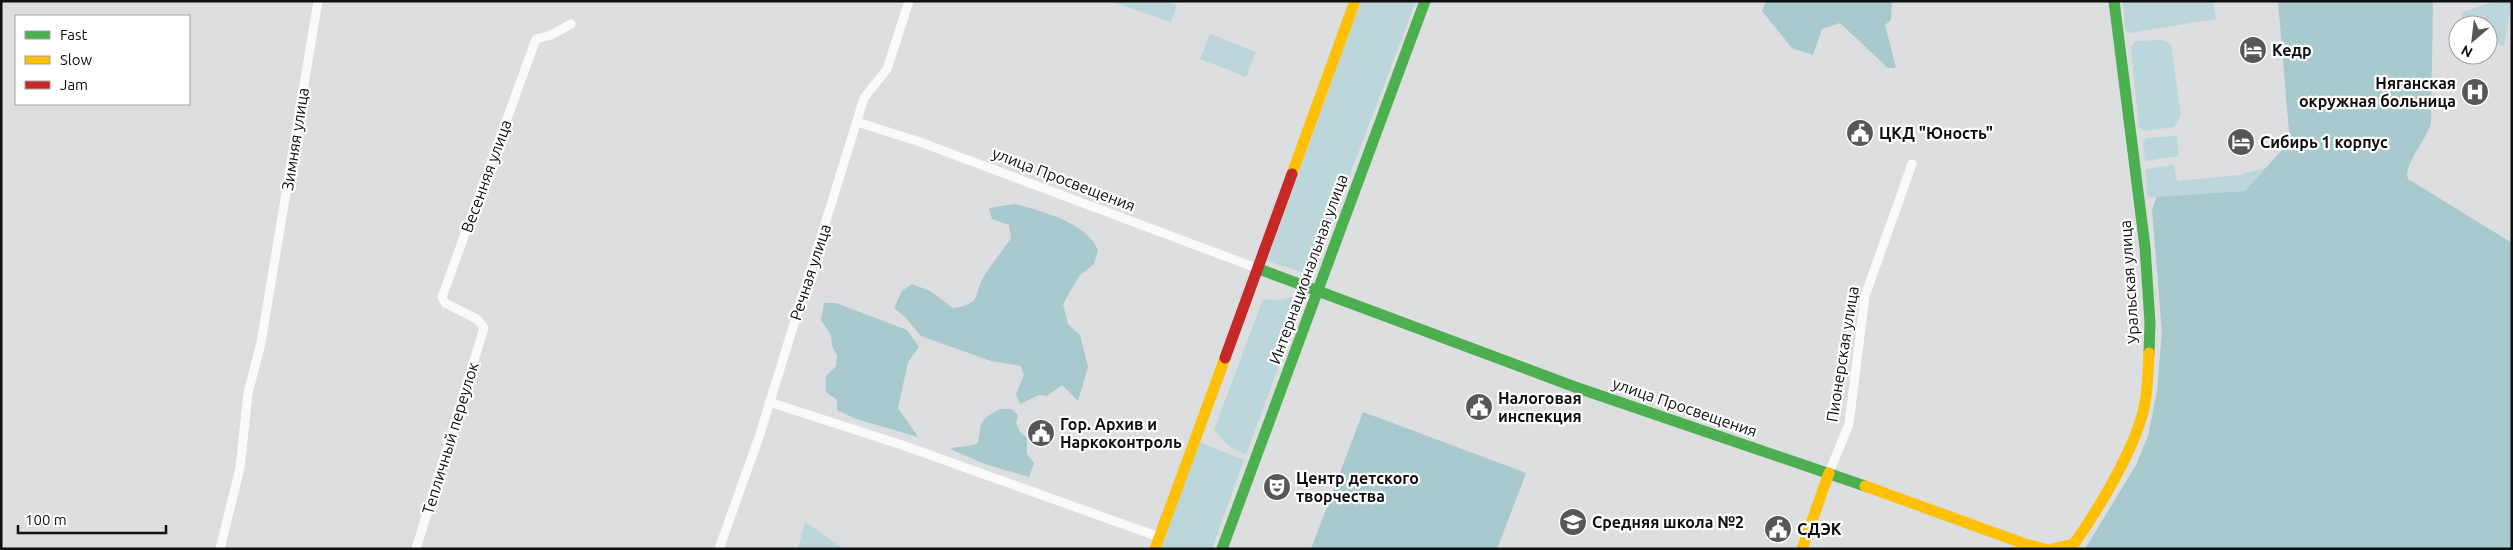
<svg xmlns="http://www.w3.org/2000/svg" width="2513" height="550" font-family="Ubuntu,sans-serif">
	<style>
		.green { fill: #bcd7db }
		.forest { fill: #a8c9cd }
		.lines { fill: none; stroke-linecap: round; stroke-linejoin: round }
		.street { stroke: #fafafa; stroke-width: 9 }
		.fast { stroke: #4caf50; stroke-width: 11 }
		.slow { stroke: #ffc107; stroke-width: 11 }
		.jam { stroke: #c62828; stroke-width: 11 }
		.labels { text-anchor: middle; stroke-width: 4.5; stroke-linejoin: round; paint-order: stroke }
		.poi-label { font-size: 16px; font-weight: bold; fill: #0e0f0f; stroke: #fff; text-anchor: start }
		.street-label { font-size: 16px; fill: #0e0f0f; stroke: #fff }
	</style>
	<rect width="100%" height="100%" fill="#dcdedf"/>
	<path class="green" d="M1116 1H1167L1177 5 1171 22 1116 3Z
		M1361 1H1416L1312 275 1267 261Z
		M2123 1H2213L2216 19 2129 33 2125 29Z
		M2497 1H2512L2504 46 2488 42V25H2463L2462 12Z
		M1210 34 1256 52 1246 77 1200 59Z
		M2162 40 2171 44 2181 116 2174 127 2145 131 2139 128 2131 47 2136 41Z
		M2177 136 2179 156 2145 161 2143 142 2146 138Z
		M2174 165 2177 181 2238 175 2266 168 2245 191 2150 198 2147 195 2146 169Z
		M1305 295 1246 455 1230 447 1214 430 1263 299 1277 300Z
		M1199 442 1244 460 1212 549H1161Z
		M805 522 844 549H798Z"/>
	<path class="forest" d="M1766 1H1892L1891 20 1885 25 1896 68H1888L1840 23 1822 29 1813 55 1792 48 1762 11Z
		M2278 1H2433L2431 123C2426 141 2403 164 2408 179L2512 243V549H2085L2136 465 2148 436 2157 391 2162 332 2152 209 2157 197 2245 191 2281 151 2289 132Z
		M1015 204C1043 212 1086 222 1098 250L1094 264 1079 276 1063 304 1068 324 1080 335 1088 367 1078 401 1062 385 1047 396 1039 395 1020 404 1016 394 1024 375 1021 366 991 361 921 336 905 317 894 308 902 291 912 284 930 291 953 308C982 304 973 297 983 278 991 264 1003 251 1011 238L1009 225 992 219 989 208Z
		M824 303H836L907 330 919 347 908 362 898 408 918 437 856 419 837 410V400L826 392V376L836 366 837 355 832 346 831 335 821 320Z
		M1000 409H1011L1018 415 1016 423 1020 432 1027 438V454L1034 463 1029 477 985 464 950 449C960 445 968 448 978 443 982 421 978 421 1000 409Z
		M1363 412 1526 473 1497 549H1311Z"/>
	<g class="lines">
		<path class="street" d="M857 122 920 142 1259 269
			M769 402 902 445 1159 537
			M1829 473 1849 424 1865 296 1912 164
			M220 549 240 468 248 393 261 343 318 1
			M416 549 484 328 477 319 445 303 442 297 536 39 551 35 571 24
			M719 549 759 437 864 98 887 69 909 1"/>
		<path class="fast" d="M2114 1 2145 247 2150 323 2149 353
			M1259 269 1575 387 1865 486
			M1222 549 1425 1"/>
		<path class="slow" d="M1292 174 1355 1
			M1865 486 2025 544 2045 549
			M1155 549 1225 358
			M1802 549 1829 473
			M2052 549 2074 544C2098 510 2138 444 2145 403 2148 387 2148 370 2149 353"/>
		<path class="jam" d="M1225 358 1292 174"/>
	</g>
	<defs>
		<g id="hotel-disc" transform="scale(1.4375)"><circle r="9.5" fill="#565758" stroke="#fff"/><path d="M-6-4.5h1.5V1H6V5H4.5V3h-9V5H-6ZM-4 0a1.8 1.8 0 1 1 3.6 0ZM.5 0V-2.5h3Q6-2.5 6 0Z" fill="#fff"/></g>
		<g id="hospital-disc" transform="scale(1.4375)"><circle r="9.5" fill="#565758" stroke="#fff"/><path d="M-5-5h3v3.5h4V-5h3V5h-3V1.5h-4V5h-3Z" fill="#fff"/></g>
		<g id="civic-disc" transform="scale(1.4375)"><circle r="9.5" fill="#565758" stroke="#fff"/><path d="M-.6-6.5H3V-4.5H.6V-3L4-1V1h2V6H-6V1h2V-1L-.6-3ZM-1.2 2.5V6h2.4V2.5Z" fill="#fff"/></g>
		<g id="theatre-disc" transform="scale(1.4375)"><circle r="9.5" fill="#565758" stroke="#fff"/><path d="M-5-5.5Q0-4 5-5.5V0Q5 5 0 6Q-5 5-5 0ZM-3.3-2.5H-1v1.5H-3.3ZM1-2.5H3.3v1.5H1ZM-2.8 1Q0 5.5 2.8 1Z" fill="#fff"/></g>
		<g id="school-disc" transform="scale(1.4375)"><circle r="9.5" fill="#565758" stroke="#fff"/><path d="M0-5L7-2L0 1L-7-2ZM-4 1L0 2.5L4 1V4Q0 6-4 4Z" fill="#fff"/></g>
	</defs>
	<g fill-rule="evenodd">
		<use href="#hotel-disc" x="2253" y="50"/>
		<use href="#hospital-disc" x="2475" y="92"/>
		<use href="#civic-disc" x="1860" y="133"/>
		<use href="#hotel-disc" x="2241" y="142"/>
		<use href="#civic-disc" x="1479" y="407"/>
		<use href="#civic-disc" x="1041" y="433"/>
		<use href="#theatre-disc" x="1277" y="487"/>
		<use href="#school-disc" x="1573" y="522"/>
		<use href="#civic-disc" x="1778" y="529"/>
	</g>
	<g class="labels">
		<g class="poi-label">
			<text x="2272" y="56">Кедр</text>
			<text x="2456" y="89" text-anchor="end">Няганская<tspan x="2456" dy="18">окружная больница</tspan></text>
			<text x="1879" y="139">ЦКД "Юность"</text>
			<text x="2260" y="148">Сибирь 1 корпус</text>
			<text x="1498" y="404">Налоговая<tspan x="1498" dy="18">инспекция</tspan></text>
			<text x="1060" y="430">Гор. Архив и<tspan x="1060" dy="18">Наркоконтроль</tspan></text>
			<text x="1296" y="484">Центр детского<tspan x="1296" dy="18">творчества</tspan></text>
			<text x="1592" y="528">Средняя школа №2</text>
			<text x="1797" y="535">СДЭК</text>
		</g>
		<g class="street-label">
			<text transform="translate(295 139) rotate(-81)" y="6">Зимняя улица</text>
			<text transform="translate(486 176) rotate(-70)" y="6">Весенняя улица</text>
			<text transform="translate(1064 179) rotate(21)" y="6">улица Просвещения</text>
			<text transform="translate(1308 269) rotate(-70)" y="6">Интернациональная улица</text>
			<text transform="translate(810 272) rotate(-72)" y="6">Речная улица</text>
			<text transform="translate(2129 282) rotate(-94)" y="6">Уральская улица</text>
			<text transform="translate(1842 354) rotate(-81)" y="6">Пионерская улица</text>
			<text transform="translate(1685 407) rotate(19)" y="6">улица Просвещения</text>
			<text transform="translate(450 438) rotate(-73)" y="6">Тепличный переулок</text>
		</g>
	</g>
	<rect width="2513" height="550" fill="none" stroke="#0e0f0f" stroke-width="5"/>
	<rect x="15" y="15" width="175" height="90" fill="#ffffff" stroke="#9f9f9f"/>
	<rect x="25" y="31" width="25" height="8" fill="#4caf50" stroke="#9f9f9f"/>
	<text x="60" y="40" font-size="15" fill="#0e0f0f">Fast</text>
	<rect x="25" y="56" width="25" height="8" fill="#ffc107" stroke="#9f9f9f"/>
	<text x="60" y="65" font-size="15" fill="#0e0f0f">Slow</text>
	<rect x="25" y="81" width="25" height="8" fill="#c62828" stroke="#9f9f9f"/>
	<text x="60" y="90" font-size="15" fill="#0e0f0f">Jam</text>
	<g transform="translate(2473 40) rotate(208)"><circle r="24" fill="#ffffff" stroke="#9f9f9f"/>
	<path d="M0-4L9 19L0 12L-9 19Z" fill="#565758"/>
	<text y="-8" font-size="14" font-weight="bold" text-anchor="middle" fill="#0e0f0f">N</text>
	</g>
	<path d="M18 525v8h148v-8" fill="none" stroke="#0e0f0f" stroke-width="2.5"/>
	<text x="25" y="525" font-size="15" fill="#0e0f0f" stroke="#ffffff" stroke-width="4" paint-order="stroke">100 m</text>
</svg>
